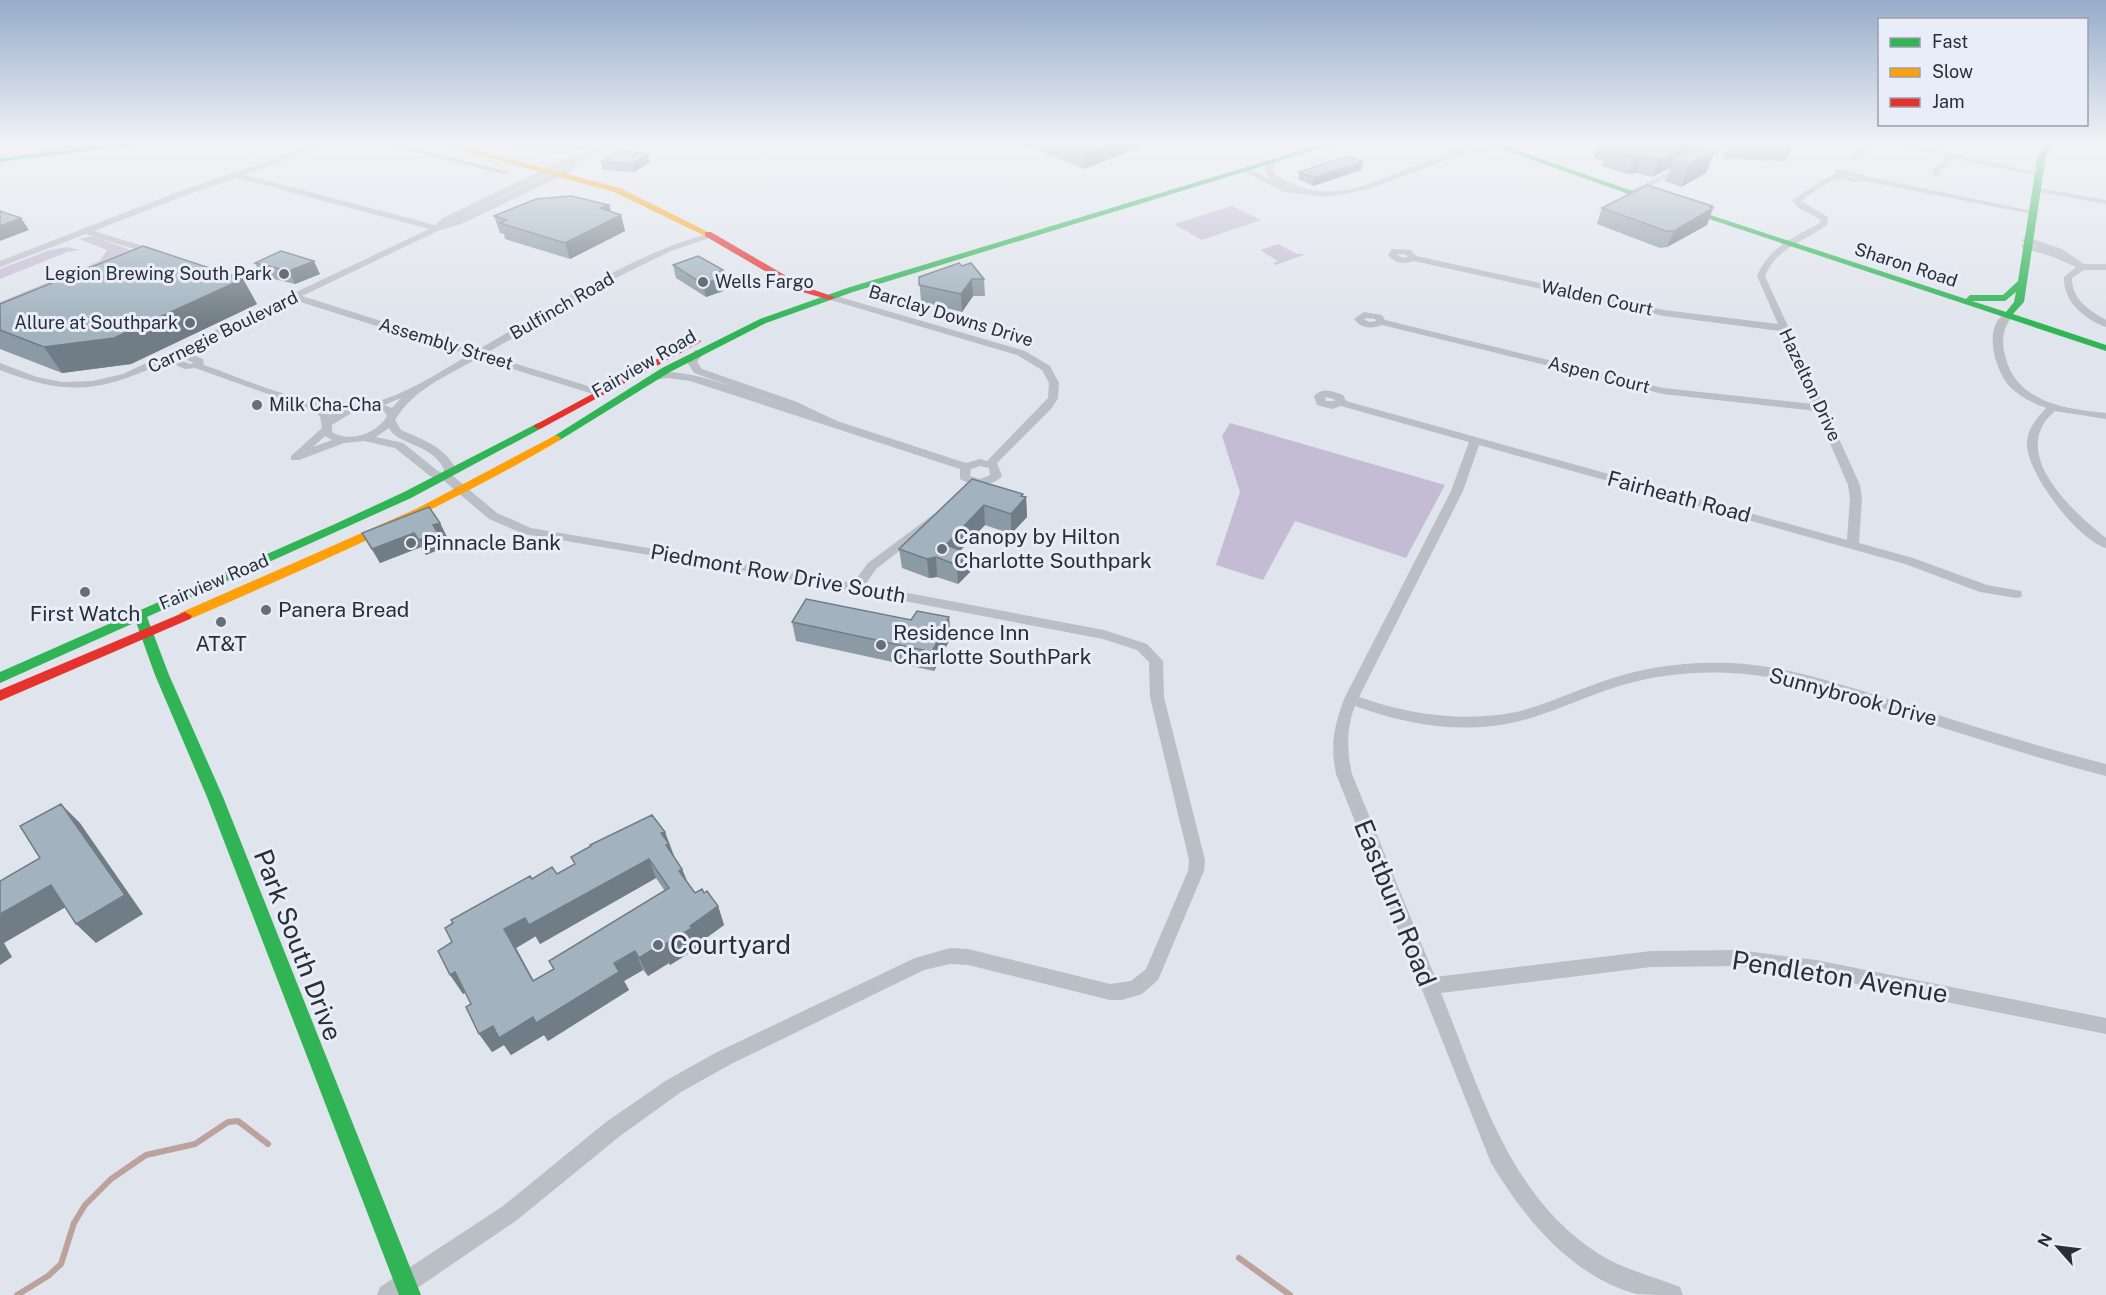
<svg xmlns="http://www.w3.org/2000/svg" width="2106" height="1295" font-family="'Public Sans',sans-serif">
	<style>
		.green { fill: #c4bcd4 }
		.water { fill: #bca19d }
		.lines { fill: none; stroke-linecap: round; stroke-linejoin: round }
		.stream { stroke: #bca19d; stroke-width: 6 }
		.street { fill: #babec5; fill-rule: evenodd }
		.fast { fill: #30b455; fill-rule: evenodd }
		.slow { fill: #ff9f0a; fill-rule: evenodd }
		.jam { fill: #e5322d; fill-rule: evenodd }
		.wall { fill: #8b9aa4; fill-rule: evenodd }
		.shaded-wall { fill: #717d86 }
		.building { fill: #a2b3bf; stroke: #717d86; stroke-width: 1.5; fill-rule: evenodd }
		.poi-dot { fill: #686e76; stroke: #e8edf9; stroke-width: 2 }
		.labels { text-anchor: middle; stroke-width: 6; stroke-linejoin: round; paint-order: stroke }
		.far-street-label { font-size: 18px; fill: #282f36; stroke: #e8edf9 }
		.far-poi-label { font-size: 18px; fill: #282f36; stroke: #e8edf9; text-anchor: end }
		.street-label { font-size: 21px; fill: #282f36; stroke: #e8edf9 }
		.poi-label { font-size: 21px; fill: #282f36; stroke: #e8edf9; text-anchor: start }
		.near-street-label { font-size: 26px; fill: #282f36; stroke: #e8edf9 }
		.near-poi-label { font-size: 26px; fill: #282f36; stroke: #e8edf9; text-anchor: start }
	</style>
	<rect width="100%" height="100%" fill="#e0e4ec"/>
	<path class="green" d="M53 142H138L35 153Z
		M498 142H605C565 160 539 153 498 142Z
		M1232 206 1261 220 1202 240 1174 224Z
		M93 236 141 254 0 327V302L100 261 107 250 79 239Z
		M1278 244 1297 254H1306L1276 265 1273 263 1278 261 1260 250Z
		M67 247 80 250 67 252 0 279V269L50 250Z
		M1230 423 1445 485 1406 558 1295 521 1263 580 1216 565 1240 492 1222 436Z"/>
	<path class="water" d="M375 142H387L509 172 504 174Z"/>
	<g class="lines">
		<path class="stream" d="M1239 1258 1290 1295
			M17 1295 48 1276 61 1264 74 1223 85 1205 111 1179 146 1155 195 1144 228 1122 238 1121 268 1144"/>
		<path class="street" d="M322 142H333L245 175 435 225 443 218 555 164 608 143H614V147L577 161 572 171 459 225 440 230 302 296 476 351C551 308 626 256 711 233L715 236 671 251 616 278 485 354 601 390V394H593L478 358C449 375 413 389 395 420L401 430C423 440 444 446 456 469L453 476 497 513 531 528 853 583 868 563 934 514 940 518 938 521 876 569 865 585 1104 630 1147 644 1163 661 1164 697 1205 860 1204 871 1158 980 1142 994 1122 1000H1110L968 965 950 964 924 970 731 1064 681 1092 620 1136 517 1220 407 1295H377L380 1287 503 1206 606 1122 667 1080 717 1052 915 958 950 948 968 949 1110 984 1131 981 1146 969 1188 871 1189 860 1150 697 1149 662 1137 650 1103 639 768 575 524 534 489 519 443 480 430 476 395 448 364 441 344 443 299 460H291V456L322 428 320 416 305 407 195 368 185 369 167 361C101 392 69 397 0 370V363L37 377 62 382 92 381 123 374 429 229 237 178 181 197 94 231 159 251V255H153L86 234 0 267V261L175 193ZM568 165 566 167 448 223 561 168ZM294 300 469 355C441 371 401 398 369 403 313 412 256 383 204 365L203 359 185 352ZM183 358 194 363 190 364 177 359ZM401 398 392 408 384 405ZM322 409 340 410 330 415ZM375 409 384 411 387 416C377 434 350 443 332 432V425L353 412ZM389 428C397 445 431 443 444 469L443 473 438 471 403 443 376 437ZM325 436 332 440 313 447Z
			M1472 142H1481L1465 152 1490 146 1508 149 1455 157 1369 189 1329 197 1284 192 1242 171 1249 169 1270 179 1264 168 1272 161 1276 163 1272 168C1277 178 1283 180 1293 184 1338 203 1374 182 1416 165 1435 158 1454 152 1472 142Z
			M1718 142H1726L1723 150 1635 194 1628 192 1717 147Z
			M1869 142H1877L1858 160H1852V156Z
			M1888 142H1903L2042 174 2038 176 1952 158 1947 167 1941 170 1939 177H1936L1932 175 1933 169 1941 164 1945 156Z
			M2009 142H2018L2019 143 2015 145Z
			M1835 170H1847L1865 176 2036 212 2032 214 1865 181C1850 184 1852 180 1841 179 1831 179 1809 195 1801 201L1828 217V224C1806 242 1777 246 1765 276L1860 485 1862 498 1859 543 1913 558 1987 585 2021 591 2022 594 2021 597 2016 598 1980 592 1905 564 1479 445 1463 491 1359 697C1407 714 1460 722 1511 713 1542 707 1571 692 1601 682 1642 667 1686 661 1730 663 1791 666 1849 687 1906 705 1972 726 2039 747 2106 764V776C2039 759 1972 737 1906 716 1849 697 1791 676 1730 673 1690 671 1648 676 1610 689 1577 700 1545 716 1511 723 1459 734 1404 724 1355 706 1346 728 1347 752 1352 774L1435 977 1651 951 1738 950 1816 960 2106 1018V1034L1816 976 1738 966 1651 967 1441 993C1479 1086 1508 1197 1599 1254 1625 1270 1652 1276 1680 1287L1683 1295C1669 1295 1650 1295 1636 1294 1570 1275 1525 1219 1491 1163L1336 774C1330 744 1334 727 1344 699L1451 491 1469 442 1341 406 1332 409 1317 405 1314 396C1323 387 1332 391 1343 395L1346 401 1847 540 1850 498 1848 485 1816 411 1663 394 1382 325C1372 329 1362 329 1354 319L1364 312 1382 315 1385 320 1663 388 1813 404 1780 331 1664 316 1414 261C1404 264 1395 264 1388 255L1392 249 1411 250 1416 256 1664 310 1778 324 1757 276C1768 248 1795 236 1820 223L1821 220 1797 207 1792 200 1826 178 1834 176ZM1842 174 1858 178 1854 179ZM1397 254H1405L1408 257 1402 258ZM1366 318 1375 319 1376 321 1369 322 1364 319ZM1325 397 1334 399 1335 401H1326Z
			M2033 187 2106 200V204L2036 191 2032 189Z
			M2026 237 2062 249 2084 264H2106V270H2084L2072 278C2072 300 2089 310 2106 320V327C2084 319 2063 301 2064 277L2076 267 2051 256 2022 248V244L2039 247 2023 242 2022 240Z
			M827 295H833L1025 351 1050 366 1059 383 1058 398 1051 409 997 463 1002 476C991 488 974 487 960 479V469L690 381 667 378 655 380 650 377C672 360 748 393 773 401L694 373 687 362 695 350H703L704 352 697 362 702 369 797 402 837 421 966 463 980 459 987 461 1048 398 1049 383 1042 370 1017 355 827 299ZM980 466 989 468 990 475 980 479 970 476 971 469Z
			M2008 312 2013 315C2002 329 2001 342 2006 359 2018 403 2067 409 2106 413V419L2055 411C2051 415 2045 420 2043 425 2020 465 2078 516 2106 538V548C2078 540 2027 474 2027 444 2027 429 2037 418 2046 408 2033 403 2020 397 2010 387 1995 371 1981 324 2008 312Z"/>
		<path class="fast" d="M131 142H157L0 162V158Z
			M1329 142H1341L853 292 766 323 670 372 560 440 556 441 551 438 662 368 760 319 847 288Z
			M1482 142H1493L1658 200 1651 202Z
			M2049 142H2057L2046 155 2024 302 2013 314 2106 345V351L1682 210 1689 208 1966 299 1970 295H2003L2018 281 2038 154ZM2016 292 2014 302 2006 312 1972 301H2005Z
			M538 423 542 424V428L411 498 147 617 169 675 223 797 421 1295H399L207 797 155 675 136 622 0 683V672L335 524 402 493Z"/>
		<path class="slow" d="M431 142H444L620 188 712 234 705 236 614 192Z
			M556 435 561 438 560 440C441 510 316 564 190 619H180L178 616 180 613 416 509Z"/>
		<path class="jam" d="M705 232H711L805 287 835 297 830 300 799 291 705 236Z
			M696 338 701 341 699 343 542 428 538 429 533 426Z
			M185 612 192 616 190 619 0 701V690Z"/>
	</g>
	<path class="wall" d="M1022 142H1153L1084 169 1022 144Z
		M1598 142H1705L1691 150 1706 173 1681 187 1665 181 1670 168 1652 177 1636 173 1628 174 1602 166 1603 161 1593 158Z
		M1727 142H1794L1786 161 1723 159 1728 146 1727 145Z
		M601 162H650L634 172 603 170Z
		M1363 162 1361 170 1313 186 1298 179 1299 172Z
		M609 205 611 212 621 215 625 231 570 259 505 239 504 234 500 233 494 216Z
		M1712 206 1707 225 1667 247 1660 248 1597 224 1602 208Z
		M255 263 320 274 295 284 261 276Z
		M673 265 726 283 722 285 723 291 706 297 676 278Z
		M919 277 984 279 985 296H973L962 312 921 302Z
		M243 279 257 304 131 364 62 373 0 349V304Z
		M972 479 1023 494V496L1026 497 1027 517 1011 534 985 525 961 550 970 572 958 584 937 577 929 578 902 568 899 549Z
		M440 523 447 537 441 539 445 547 426 555 421 547 380 563 362 533Z
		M792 622 951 637 934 671 796 641Z
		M665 832 675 858 682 869 687 882 695 893H704L718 906 724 925 698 944 699 947 670 965 669 963 648 976 643 970 624 981 629 990 548 1041 544 1035 511 1055 504 1045 492 1052 471 1004 465 992 463 994 452 942 532 879 557 874 575 864 571 857 591 847ZM656 878 665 891 554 969 534 981 516 948 536 936 540 944Z"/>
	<path class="shaded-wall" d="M1114 142H1153L1084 169V154Z
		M1681 142H1705L1680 157 1673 159 1670 168 1652 177 1659 160Z
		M1715 151 1706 173 1681 187 1689 164Z
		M648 154 650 162 634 172 632 164Z
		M1642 155 1636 173 1628 174 1634 157Z
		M1363 162 1361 170 1313 186 1314 178Z
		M609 205 613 219 621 215 625 231 570 259 565 243 600 208Z
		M1712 206 1711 210 1713 208 1707 225 1667 247 1674 231Z
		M21 218 29 230 0 241V226Z
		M314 261 320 274 295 284 289 271Z
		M723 270 726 283 722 285 723 291 706 297 703 284 713 274Z
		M243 279 257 304 131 364 62 373 44 347Z
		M972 279 973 296 962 312 961 294Z
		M1023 494V501L1026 497 1027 517 1011 534V514Z
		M984 505 985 525 949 562 946 545Z
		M440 523 447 537 441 539 445 547 426 555 419 540 433 525Z
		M414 533 421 547 380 563 372 549Z
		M968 553 970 572 958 584 957 565Z
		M936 557 937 577 929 578 927 559Z
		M949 617 951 637 934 671 932 652Z
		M61 804 80 823 143 914 96 943 76 924Z
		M665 832 676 863 673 865 661 833Z
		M649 859 656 878 540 944 529 925Z
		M682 869 690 888 679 871Z
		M51 885 71 904 4 943 12 957 0 965V914Z
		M718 906 724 925 698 944 699 947 670 965 662 946Z
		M525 918 536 936 516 948 544 1000 504 929Z
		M661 944 669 963 648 976 639 958Z
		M635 951 643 970 624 981 629 990 548 1041 544 1035 511 1055 504 1045 492 1052 479 1034 493 1026 533 1017Z
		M455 972 468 991 463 994 450 975Z"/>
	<path class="building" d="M1056 142H1114L1084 154Z
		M1603 142H1681L1676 145 1684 147 1659 160 1642 155 1634 157 1607 149 1614 146Z
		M1699 146 1715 151 1689 164 1673 159Z
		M619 150 648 154 632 164 601 162Z
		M1348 156 1363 162 1314 178 1299 172Z
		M1647 185 1712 206 1710 207 1713 208 1674 231H1666L1602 208Z
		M571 196 609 205 600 208 621 215 565 243 500 223 506 220 494 216 536 199Z
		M0 211 21 218 0 226Z
		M143 246 243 279 114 338 44 347 0 330V304Z
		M281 251 314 261 289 271 255 263Z
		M698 256 723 270 713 274 720 278 703 284 673 265Z
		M959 263 962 266 971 263 984 279H972L961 294 919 285V277Z
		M972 479 1023 494 1021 496 1026 497 1011 514 984 505 946 545 968 553 957 565 936 557 927 559 899 549Z
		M429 507 440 523 433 525 438 533 419 540 414 533 372 549 362 533Z
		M806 599 911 620 917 611 949 617 932 652 792 622Z
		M61 804 125 895 76 924 51 885 0 914V881L40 858 20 826Z
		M652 815 665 832 661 833 669 844 666 845 682 869 679 871 695 893 702 889 704 893 707 891 718 906 690 926 692 928 662 946 661 944 639 958 635 951 614 963 619 972 536 1023 533 1017 499 1038 493 1026 479 1034 466 1007 471 1004 455 972 450 975 438 951 452 942 445 928 453 923 451 920 530 876 532 879 552 867 557 874 575 864 571 857 591 846 590 845ZM649 859 669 888 549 961 554 969 533 981 504 929 525 918 529 925Z"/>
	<linearGradient id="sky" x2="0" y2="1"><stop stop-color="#96acca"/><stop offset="0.44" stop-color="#f1f3f6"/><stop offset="1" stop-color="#f1f3f6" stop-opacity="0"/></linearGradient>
	<rect width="2106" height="324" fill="url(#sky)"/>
	<g class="poi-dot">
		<circle cx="284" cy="274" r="6"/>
		<circle cx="703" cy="282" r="6"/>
		<circle cx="190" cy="323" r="6"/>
		<circle cx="257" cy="405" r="6"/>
		<circle cx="411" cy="543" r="6"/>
		<circle cx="942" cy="549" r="6"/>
		<circle cx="85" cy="592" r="6"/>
		<circle cx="266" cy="610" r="6"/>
		<circle cx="221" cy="622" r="6"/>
		<circle cx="881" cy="645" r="6"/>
		<circle cx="658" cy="945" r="6"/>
	</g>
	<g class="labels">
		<g class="far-street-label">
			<text transform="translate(1906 265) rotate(18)" y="6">Sharon Road</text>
			<text transform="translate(1597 298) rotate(12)" y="6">Walden Court</text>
			<text transform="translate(562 306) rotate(-30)" y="6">Bulfinch Road</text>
			<text transform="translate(951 316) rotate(17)" y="6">Barclay Downs Drive</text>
			<text transform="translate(223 332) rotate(-26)" y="6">Carnegie Boulevard</text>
			<text transform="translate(446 344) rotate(17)" y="6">Assembly Street</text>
			<text transform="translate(644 364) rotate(-30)" y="6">Fairview Road</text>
			<text transform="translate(1599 375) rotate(14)" y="6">Aspen Court</text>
			<text transform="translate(1810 385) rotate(65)" y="6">Hazelton Drive</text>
			<text transform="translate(214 582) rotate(-23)" y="6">Fairview Road</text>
		</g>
		<g class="far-poi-label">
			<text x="272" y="280">Legion Brewing South Park</text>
			<text x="715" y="288" text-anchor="start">Wells Fargo</text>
			<text x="178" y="329">Allure at Southpark</text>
			<text x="269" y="411" text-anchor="start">Milk Cha-Cha</text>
		</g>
		<g class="street-label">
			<text transform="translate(1679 497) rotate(15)" y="7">Fairheath Road</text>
			<text transform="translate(778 574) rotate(10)" y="7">Piedmont Row Drive South</text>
			<text transform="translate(1853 697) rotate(15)" y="7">Sunnybrook Drive</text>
		</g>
		<g class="poi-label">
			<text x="954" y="544">Canopy by Hilton<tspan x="954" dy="24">Charlotte Southpark</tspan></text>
			<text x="423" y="550">Pinnacle Bank</text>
			<text x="278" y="617">Panera Bread</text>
			<text x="85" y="621" text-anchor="middle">First Watch</text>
			<text x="893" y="640">Residence Inn<tspan x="893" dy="24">Charlotte SouthPark</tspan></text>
			<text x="221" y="651" text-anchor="middle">AT&amp;T</text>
		</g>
		<g class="near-street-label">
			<text transform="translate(1395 903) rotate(68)" y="9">Eastburn Road</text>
			<text transform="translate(298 945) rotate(69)" y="9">Park South Drive</text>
			<text transform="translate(1840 977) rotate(9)" y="9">Pendleton Avenue</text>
		</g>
		<g class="near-poi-label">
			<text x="670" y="954">Courtyard</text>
		</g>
	</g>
	<rect x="1878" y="18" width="210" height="108" fill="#e8edf9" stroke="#9ba1ab" stroke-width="1.5"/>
	<rect x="1890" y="38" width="30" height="9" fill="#30b455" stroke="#9ba1ab" stroke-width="1.5"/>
	<text x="1932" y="48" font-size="18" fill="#282f36">Fast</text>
	<rect x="1890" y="68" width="30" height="9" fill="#ff9f0a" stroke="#9ba1ab" stroke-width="1.5"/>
	<text x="1932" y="78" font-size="18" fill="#282f36">Slow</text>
	<rect x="1890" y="98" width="30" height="9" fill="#e5322d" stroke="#9ba1ab" stroke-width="1.5"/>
	<text x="1932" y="108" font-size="18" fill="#282f36">Jam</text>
	<g transform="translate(2058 1247) rotate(298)" stroke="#e8edf9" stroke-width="4.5" paint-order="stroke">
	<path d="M0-4.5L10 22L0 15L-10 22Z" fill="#282f36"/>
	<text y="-9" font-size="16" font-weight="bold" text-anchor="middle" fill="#282f36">N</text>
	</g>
</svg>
